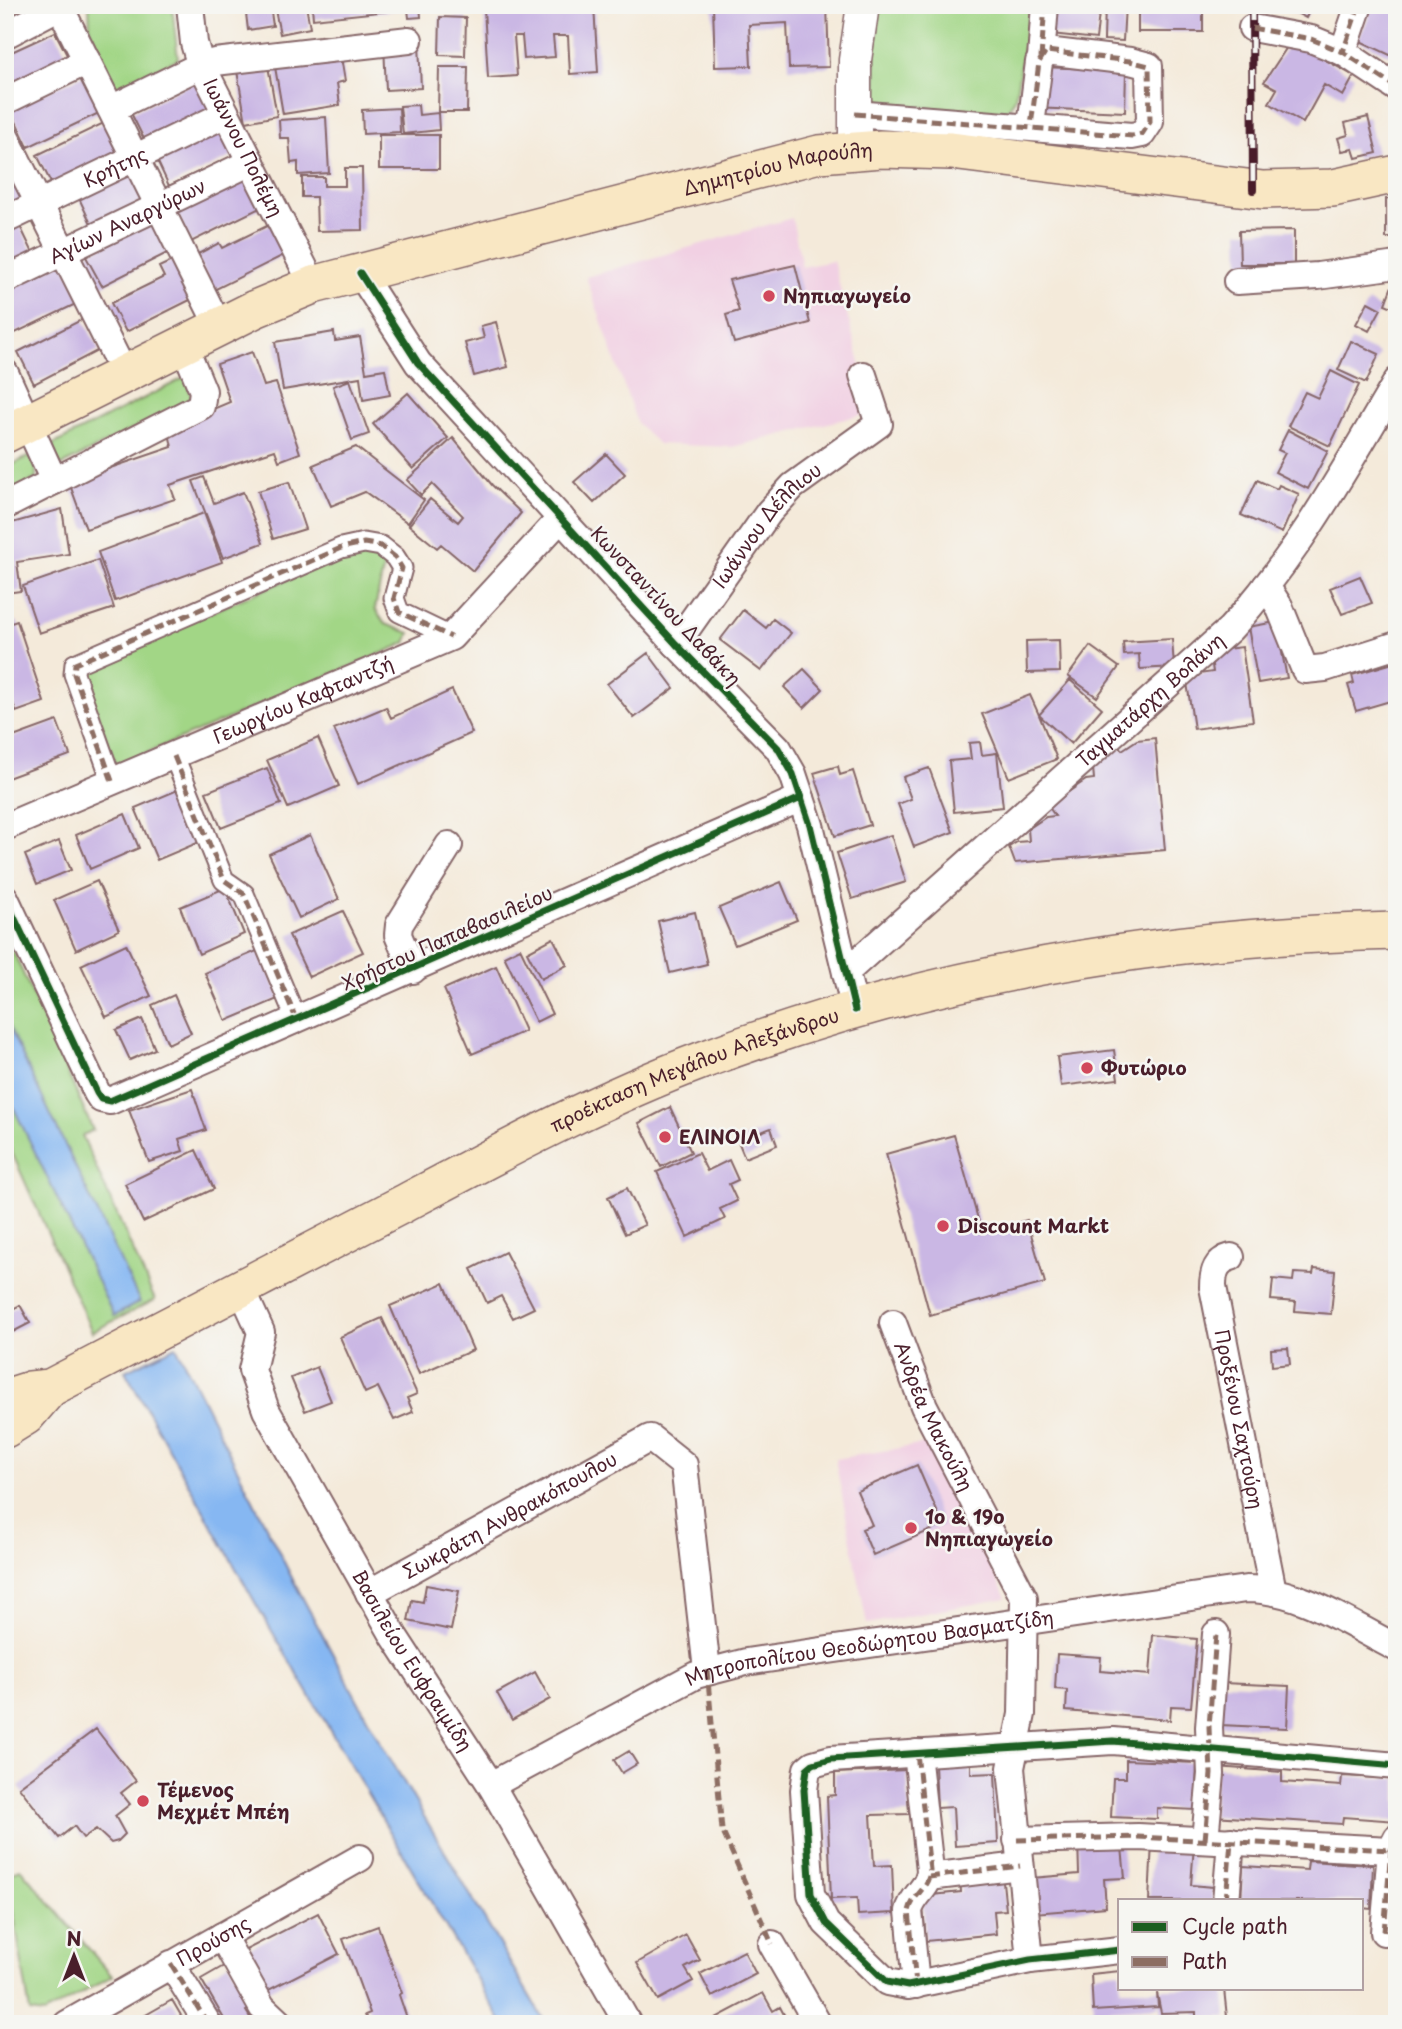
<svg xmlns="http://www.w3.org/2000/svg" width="1402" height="2029" font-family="'Playpen Sans',sans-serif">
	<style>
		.built { fill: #f1d0e3 }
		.green { fill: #a2d686; stroke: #767a58; stroke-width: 2 }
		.water { fill: #86b7f2; stroke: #686b8e; stroke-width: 2 }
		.building { fill: #cab7e4 }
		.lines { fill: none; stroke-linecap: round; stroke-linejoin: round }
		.pedestrian-casing { stroke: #866668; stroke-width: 23 }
		.minor-casing { stroke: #866668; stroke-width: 30 }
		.tertiary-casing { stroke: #866668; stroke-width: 35 }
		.secondary-casing { stroke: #866668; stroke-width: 40 }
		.pedestrian { stroke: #fff; stroke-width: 19 }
		.minor { stroke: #fff; stroke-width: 26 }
		.tertiary { stroke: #fff; stroke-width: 32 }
		.secondary { stroke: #f9e7c3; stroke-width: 37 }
		.rail-casing { stroke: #4a1f2b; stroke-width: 8 }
		.rail { stroke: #f6f6f2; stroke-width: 5; stroke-dasharray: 16; stroke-linecap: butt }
		.quiet { stroke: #8d6e63; stroke-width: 5; stroke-dasharray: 10 5; stroke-linecap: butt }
		.cycleway-casing { stroke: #f6f6f2; stroke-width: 11 }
		.cycleway { stroke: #1b5e20; stroke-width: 7 }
		.poi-dot { fill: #d1495b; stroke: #f6f6f2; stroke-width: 2.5 }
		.labels { text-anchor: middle; stroke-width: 5; stroke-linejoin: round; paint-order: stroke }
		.street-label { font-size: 19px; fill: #4a1f2b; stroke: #f6f6f2 }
		.poi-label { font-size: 19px; font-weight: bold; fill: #4a1f2b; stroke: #f6f6f2; text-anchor: start }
	</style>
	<rect width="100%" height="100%" fill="#f6f6f2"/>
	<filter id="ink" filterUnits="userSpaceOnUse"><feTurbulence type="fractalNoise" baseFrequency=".0143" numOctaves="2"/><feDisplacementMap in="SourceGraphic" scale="14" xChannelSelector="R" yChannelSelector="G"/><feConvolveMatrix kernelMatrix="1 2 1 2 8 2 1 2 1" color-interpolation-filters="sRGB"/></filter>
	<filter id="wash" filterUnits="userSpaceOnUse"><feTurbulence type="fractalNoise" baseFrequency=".00686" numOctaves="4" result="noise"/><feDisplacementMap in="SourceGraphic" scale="28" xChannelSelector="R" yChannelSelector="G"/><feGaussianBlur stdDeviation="1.57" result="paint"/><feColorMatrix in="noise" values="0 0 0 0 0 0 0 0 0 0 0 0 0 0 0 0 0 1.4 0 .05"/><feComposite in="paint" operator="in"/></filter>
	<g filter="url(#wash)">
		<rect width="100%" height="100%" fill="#f4eada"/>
		<path class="built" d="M792 218 802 267 833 261 873 412 732 447 658 444 637 423 586 277Z
			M931 1443 1006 1598 867 1624 835 1459Z"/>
		<path class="green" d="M89 5H172L178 59 115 88 90 31Z
			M880 5H1031L1015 99 1004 115 877 103 875 57Z
			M186 377 192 399 61 466 48 447Z
			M30 456 36 468V479L5 495V468Z
			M366 555 384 565 375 609 385 624 410 633 406 643 116 766 81 668 342 556Z
			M5 933 93 1130 82 1136 155 1300 92 1332 5 1137Z
			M21 1869 112 1976 44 2014 30 2012 7 1874Z"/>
		<path class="water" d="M5 1019 140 1302 114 1316 5 1090Z
			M176 1346 293 1580 378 1738 546 2024H503L256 1604 125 1371Z"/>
		<g id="blocks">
			<path class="building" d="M245 5H270L273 26 248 30Z
				M274 5H306L310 28 280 34Z
				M312 5H420L421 17 409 18 408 9 313 19Z
				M515 5 594 6 598 72 570 74 568 36H553L555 57 524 59 522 36H514L517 76 488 78 484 8Z
				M713 5H827L829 67 789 68 787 23 749 25 751 66 715 67Z
				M1045 5H1100L1096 39 1043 33Z
				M1105 5H1125L1123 41 1104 40Z
				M1138 5H1203V32H1138Z
				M1282 5H1312L1306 18Z
				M1366 5H1397V46L1392 56 1358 40 1370 15 1363 12Z
				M440 17 466 18 465 56 439 55Z
				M55 32 68 57 5 86V55Z
				M1291 41 1354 76 1343 96 1324 85 1303 123 1269 103 1277 89 1264 82Z
				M419 43 421 88 386 90 384 44Z
				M340 51 345 81 337 83 340 105 283 114 274 61Z
				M268 66 277 116 246 122 237 71Z
				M439 67H468L467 112H438Z
				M1038 67 1126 70 1125 112 1033 108Z
				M84 75 101 112 28 147 10 109Z
				M199 80 213 109 145 141 131 113Z
				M418 105 419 115 438 113 439 130 403 134 400 106Z
				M399 108 400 132 363 134 362 110Z
				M326 117 329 173 298 175V162L291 163 289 138H280L279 120Z
				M1368 117 1377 153 1356 158 1353 149 1342 151 1338 138 1348 135 1345 123Z
				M110 120 126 152 53 187 37 155Z
				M223 126 237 154 169 186 156 158Z
				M379 135H439V169H379Z
				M345 168H362L363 230 317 231 316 197H302V177H324V186H345Z
				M133 170 147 199 92 226 78 196Z
				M10 171 24 199 5 208V173Z
				M248 174 264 206 191 242 175 209Z
				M1386 199H1397V238H1386Z
				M159 218 175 249 102 286 85 255Z
				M273 223 288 253 214 290 196 255 219 243 222 248Z
				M20 226 34 255 5 268V233Z
				M1294 230V264H1240L1239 231Z
				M178 258 198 296 126 332 111 303 164 277 159 267Z
				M63 261 82 301 9 336 5 328V293Z
				M795 265 810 323 734 343 726 315 739 311 729 280Z
				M1397 273V309L1385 304Z
				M1368 302 1381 309 1369 331 1356 324Z
				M83 319 99 350 34 384 18 352Z
				M496 322 508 367 474 376 465 343 484 338 481 326Z
				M334 332 335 341 360 337 366 372 385 369 390 395 363 400 360 377 283 390 275 342Z
				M1351 341 1379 354 1366 383 1338 370Z
				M252 352 264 386 276 383 300 453 279 461 275 450 170 485 175 499 86 529 69 482 172 447 168 428 230 402 217 364Z
				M1331 371 1359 385 1330 446 1288 426 1305 392 1318 398Z
				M350 380 369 434 352 440 333 386Z
				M408 393 448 438 413 469 373 424Z
				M1397 399V423L1388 419Z
				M1288 430 1328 451 1308 489 1275 472 1285 453 1278 450Z
				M453 438 492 485 521 513 473 571 441 544 437 548 409 525 430 499 458 522 463 516 432 484 421 495 407 480Z
				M356 447 424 500 408 523 365 492 331 506 313 465Z
				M606 454 625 474 594 503 574 482Z
				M204 477 214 503 243 492 263 543 223 558 193 481Z
				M1257 480 1277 489 1279 485 1299 494 1282 533 1241 515Z
				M289 482 305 529 273 539 258 491Z
				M62 509 69 554 17 562 21 591 5 593V525Z
				M204 513 222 562 115 601 98 552Z
				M98 560 114 608 39 633 23 586Z
				M1360 576 1372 603 1342 614 1330 588Z
				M743 610 766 628 773 619 791 633 761 671 720 640Z
				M17 621 44 702 16 712 5 680V625Z
				M1276 622 1287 678 1258 683 1248 627Z
				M1172 639 1174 667 1140 669 1139 654 1124 655 1123 642Z
				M1059 640 1060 672 1027 673 1026 641Z
				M1090 646 1119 667 1097 697 1068 676Z
				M1242 647 1253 721 1194 729 1186 676 1213 672 1210 651Z
				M648 653 674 688 634 718 607 684Z
				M1397 657V699L1356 711 1348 685 1354 683 1352 675 1393 663 1392 659Z
				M804 669 823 689 804 708 784 687Z
				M1070 680 1102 708 1071 744 1039 715 1057 759 1009 778 982 714 1030 695 1039 715Z
				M452 690 472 733 358 784 334 729 386 707 391 718Z
				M57 721 70 755 5 779V740Z
				M318 738 339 786 288 808 267 760Z
				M1155 738 1165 850 1015 863 1009 847 1017 842 1029 841 1028 829 1046 817 1055 816 1042 797 1058 787 1064 795 1086 780 1094 779 1092 757 1115 741 1122 750 1137 740Z
				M980 742 982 755 997 753 1003 807 954 812 949 761 971 759 969 743Z
				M838 766 840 775 853 771 870 825 835 836 814 773Z
				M267 768 281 804 221 828 206 792Z
				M929 768 953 832 914 847 898 804 911 799 903 777Z
				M180 789 202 841 157 860 135 808Z
				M125 814 139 848 90 869 76 835Z
				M310 835 339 899 299 918 269 854Z
				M891 835 906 882 852 899 837 853Z
				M59 841 71 870 37 884 25 855Z
				M97 881 119 930 76 950 54 900Z
				M781 882 797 920 735 945 719 908Z
				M225 888 244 934 199 954 180 907Z
				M343 911 363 952 309 977 289 935Z
				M695 912 707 964 670 973 658 921Z
				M553 938 567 965 541 979 527 952Z
				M126 944 151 996 106 1017 81 965Z
				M520 948 552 1014 536 1022 504 956Z
				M259 950 280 998 226 1021 205 973Z
				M496 966 525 1031 472 1054 444 989Z
				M174 995 191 1033 168 1044 152 1005Z
				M142 1019 155 1049 130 1060 116 1030Z
				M1114 1050 1118 1079 1061 1086 1057 1057Z
				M192 1089 206 1130 179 1139 183 1151 149 1162 129 1110Z
				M670 1107 691 1152 661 1167 639 1123Z
				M771 1128 777 1145 745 1158 738 1141Z
				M954 1135 982 1233 1027 1220 1045 1283 930 1315 886 1154Z
				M196 1150 214 1189 143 1222 125 1184Z
				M698 1153 707 1171 729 1160 738 1180 729 1184 737 1201 720 1209 725 1219 687 1237 657 1172Z
				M627 1188 645 1225 625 1234 608 1197Z
				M505 1252 534 1308 513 1318 501 1296 487 1303 471 1269Z
				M1314 1269 1335 1271 1331 1314 1295 1311 1296 1302 1271 1300 1273 1279 1293 1281 1294 1273 1313 1274Z
				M444 1283 473 1350 419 1374 390 1306Z
				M20 1305 30 1323 5 1336V1313Z
				M382 1318 417 1394 407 1398 413 1412 394 1420 378 1387 365 1393 340 1337Z
				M1288 1348 1290 1364 1272 1366 1271 1349Z
				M317 1367 331 1401 305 1411 291 1378Z
				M917 1465 943 1525 873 1555 862 1529 872 1525 857 1491Z
				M426 1585 459 1591 451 1630 408 1621 412 1600 423 1602Z
				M1153 1635 1197 1639 1191 1707 1171 1706 1170 1720 1066 1711 1067 1690 1055 1689 1057 1654 1101 1657 1100 1671 1150 1675Z
				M535 1672 550 1699 512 1720 497 1693Z
				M1222 1683 1289 1686 1287 1728 1220 1725Z
				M96 1729 136 1781 121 1793 130 1804 115 1816 125 1834 118 1841 111 1843 96 1829 83 1838 74 1826 59 1838 19 1787Z
				M629 1751 637 1764 622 1773 614 1760Z
				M1126 1760 1197 1763 1195 1810 1157 1808V1819L1111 1817 1113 1778H1126Z
				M971 1763V1774L995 1773 998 1843 955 1846 953 1807 937 1808 935 1765Z
				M1216 1767 1282 1772V1782L1341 1786 1342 1776 1397 1779V1821L1343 1817 1342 1824 1213 1816Z
				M907 1770 909 1814 871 1815 874 1866 892 1865 894 1913 858 1915 857 1898 831 1899 827 1796 835 1795V1773Z
				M1121 1837 1125 1878 1104 1879 1106 1907 1034 1913 1032 1878 1079 1874 1078 1838Z
				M1152 1842 1194 1845 1191 1885 1213 1887 1212 1901H1149Z
				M1308 1861 1373 1865 1371 1909 1362 1908V1901H1241L1243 1866 1307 1870Z
				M1002 1873 1006 1910 994 1911 996 1934 926 1941 922 1896 961 1892 960 1877Z
				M318 1913 339 1954 259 1995 238 1954Z
				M378 1926 402 1993 399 1995 408 2021 401 2024H369L365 2015 370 2013 343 1939Z
				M686 1935 700 1960 685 1968 693 1981 658 2000 637 1963Z
				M744 1951 756 1974 712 1997 700 1974Z
				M229 1963 254 2006 246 2011 253 2022 249 2024H227L201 1979Z
				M1120 1971V1989H1224L1227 2017 1196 2018V2012L1161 2013 1157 1993 1158 2007 1093 2011 1091 1974Z
				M763 1993 773 2011 780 2007 789 2024H712L710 2021Z
				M172 2000 186 2024H130Z"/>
		</g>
	</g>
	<g filter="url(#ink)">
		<use href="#blocks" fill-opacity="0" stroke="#866668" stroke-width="2"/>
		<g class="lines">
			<g class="pedestrian-casing">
				<path id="pedestrian" d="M174 756 224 880 244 894 297 1021
					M112 781 74 674 75 664 341 548 364 543 381 546 395 557 402 568 394 598 399 612 451 637"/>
			</g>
			<g class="minor-casing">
				<g id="minor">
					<path id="s1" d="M190 5 194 43 199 60 313 285"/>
					<path d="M1359 5 1343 52 1397 88"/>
					<path d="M60 7 219 327"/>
					<path d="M1252 28 1311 39 1343 52"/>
					<path d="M5 35 62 5"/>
					<path d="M1041 58 1045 5"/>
					<path d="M5 101 87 61"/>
					<path d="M111 109 193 69 215 62 409 40"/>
					<path d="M855 114 1132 136 1142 134 1150 122 1149 66 1130 61 1046 51 1039 62 1031 126"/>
					<path d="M5 136 125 375"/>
					<path id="s2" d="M5 220 226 114"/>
					<path d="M360 273 418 363 676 644 778 748 793 774 810 825 855 1010"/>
					<path id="s3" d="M5 280 251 162"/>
					<path d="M1237 281 1318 276 1397 265"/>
					<path d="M5 373 54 481"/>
					<path d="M5 506 201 406 203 391 184 345"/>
					<path d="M1266 586 1279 606 1305 670 1325 668 1397 645"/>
					<path id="s4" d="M676 644 769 512 793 486 879 424 863 375"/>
					<path id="s5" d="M5 827 451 637 561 518"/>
					<path d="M5 898 97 1093 101 1099 110 1101 801 798"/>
					<path d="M413 970 398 935 399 925 449 845"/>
					<path id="s6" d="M846 972 1230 629C1297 556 1347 466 1397 381"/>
					<path id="s7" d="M1231 1257C1216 1261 1213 1272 1213 1287L1273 1591"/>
					<path id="s8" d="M241 1288 261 1332 252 1370 266 1410 394 1636 491 1785 628 2024"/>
					<path id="s9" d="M893 1323 924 1406 1024 1598 1022 1714 1011 1768 1030 1960"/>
					<path id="s10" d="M369 1593 650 1438 684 1465 707 1670"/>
					<path id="s11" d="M491 1785 696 1675 746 1662 1246 1589C1301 1589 1349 1624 1397 1648"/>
					<path d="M1017 1840 1138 1837 1391 1850"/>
					<path d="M1205 1840 1211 1774 1209 1727 1216 1634"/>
					<path d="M929 1877 1020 1866"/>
					<path d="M1226 1901 1231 1841"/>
					<path d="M1384 1932 1391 1850 1397 1838"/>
					<path d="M222 1936 262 2007 280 2024"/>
					<path d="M772 1944 818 2024"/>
					<path d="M1120 1950 1030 1960 908 1986 887 1982 826 1923 811 1894 804 1790 807 1769 813 1764 831 1759 1113 1741 1397 1766"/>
					<path d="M171 1964 208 2024"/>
					<path d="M916 1985 909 1911C913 1894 929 1889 930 1870L917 1753"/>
					<path id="s12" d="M67 2024 360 1858"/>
				</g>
			</g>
			<g class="tertiary-casing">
				<path id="tertiary" d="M855 150V60L863 5"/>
			</g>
			<g class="secondary-casing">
				<g id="secondary">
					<path id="s13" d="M5 434 255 309 313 285 819 154 881 149 951 151 1263 190 1333 188 1397 174"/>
					<path id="s14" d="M5 1398 30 1390 50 1388C168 1326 285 1265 403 1204 501 1152 599 1099 703 1060 924 976 1161 936 1397 931"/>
					<path d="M5 1429 26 1416 50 1388"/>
				</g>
			</g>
			<use href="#pedestrian" class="pedestrian"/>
			<use href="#minor" class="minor"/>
			<use href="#tertiary" class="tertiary"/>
			<use href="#secondary" class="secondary"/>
			<g class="rail-casing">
				<path id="rail" d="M1252 5 1253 190"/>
			</g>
			<use href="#rail" class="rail"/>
			<path class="quiet" d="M1359 5 1343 52 1397 88
				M1252 28 1311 39 1343 52
				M1041 58 1045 5
				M855 114 1132 136 1142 134 1150 122 1149 66 1130 61 1046 51 1039 62 1031 126
				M174 756 224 880 244 894 297 1021
				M112 781 74 674 75 664 341 548 364 543 381 546 395 557 402 568 394 598 399 612 451 637
				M707 1670 722 1830 772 1944
				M1017 1840 1138 1837 1391 1850
				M1205 1840 1211 1774 1209 1727 1216 1634
				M929 1877 1020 1866
				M1226 1901 1231 1841
				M1384 1932 1391 1850 1397 1838
				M171 1964 208 2024
				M916 1985 909 1911C913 1894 929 1889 930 1870L917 1753"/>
			<g class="cycleway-casing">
				<path id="cycleway" d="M360 273 418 363 676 644 778 748 793 774 810 825 855 1010
					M5 898 97 1093 101 1099 110 1101 801 798
					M1120 1950 1030 1960 908 1986 887 1982 826 1923 811 1894 804 1790 807 1769 813 1764 831 1759 1113 1741 1397 1766"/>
			</g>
			<use href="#cycleway" class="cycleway"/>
		</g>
	</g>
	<g class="poi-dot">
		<circle cx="769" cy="296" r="7"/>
		<circle cx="1087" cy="1068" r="7"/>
		<circle cx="665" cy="1137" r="7"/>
		<circle cx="943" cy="1226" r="7"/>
		<circle cx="911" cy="1528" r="7"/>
		<circle cx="143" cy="1801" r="7"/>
	</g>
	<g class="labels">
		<g class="street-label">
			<text dy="7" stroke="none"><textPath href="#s1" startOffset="154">Ιωάννου Πολέμη</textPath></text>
			<text dy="7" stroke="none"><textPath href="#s2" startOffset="122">Κρήτης</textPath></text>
			<text dy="7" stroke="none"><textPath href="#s13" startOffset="822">Δημητρίου Μαρούλη</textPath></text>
			<text dy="7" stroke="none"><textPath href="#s3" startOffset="136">Αγίων Αναργύρων</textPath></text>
			<text dy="7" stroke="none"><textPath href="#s4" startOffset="150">Ιωάννου Δέλλιου</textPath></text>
			<text transform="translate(666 606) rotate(47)" y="7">Κωνσταντίνου Δαβάκη</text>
			<text dy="7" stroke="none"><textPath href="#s5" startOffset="324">Γεωργίου Καφταντζή</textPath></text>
			<text dy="7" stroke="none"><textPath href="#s6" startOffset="408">Ταγματάρχη Βολάνη</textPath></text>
			<text transform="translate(447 938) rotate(-24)" y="7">Χρήστου Παπαβασιλείου</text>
			<text dy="7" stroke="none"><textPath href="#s14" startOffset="766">προέκταση Μεγάλου Αλεξάνδρου</textPath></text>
			<text dy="7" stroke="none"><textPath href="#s9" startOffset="102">Ανδρέα Μακούλη</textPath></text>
			<text dy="7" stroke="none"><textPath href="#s7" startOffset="173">Προξένου Σαχτούρη</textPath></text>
			<text dy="7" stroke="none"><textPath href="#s10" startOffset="161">Σωκράτη Ανθρακόπουλου</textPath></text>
			<text dy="7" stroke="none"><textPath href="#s11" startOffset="408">Μητροπολίτου Θεοδώρητου Βασματζίδη</textPath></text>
			<text dy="7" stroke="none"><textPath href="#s8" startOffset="420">Βασιλείου Ευφραιμίδη</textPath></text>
			<text dy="7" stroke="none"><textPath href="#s12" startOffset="168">Προύσης</textPath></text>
		</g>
		<g class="poi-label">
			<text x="783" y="303">Νηπιαγωγείο</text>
			<text x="1101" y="1075">Φυτώριο</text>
			<text x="679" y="1144">ΕΛΙΝΟΙΛ</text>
			<text x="957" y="1233">Discount Markt</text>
			<text x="925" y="1524">1ο &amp; 19ο<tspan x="925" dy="22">Νηπιαγωγείο</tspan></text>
			<text x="157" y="1797">Τέμενος<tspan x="157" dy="22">Μεχμέτ Μπέη</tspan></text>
		</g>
	</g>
	<rect width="1402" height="2029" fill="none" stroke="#f6f6f2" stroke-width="28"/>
	<rect x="1118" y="1899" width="245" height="91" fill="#f6f6f2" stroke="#b1a0a2" stroke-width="2"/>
	<rect x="1132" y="1922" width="35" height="10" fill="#1b5e20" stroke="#b1a0a2" stroke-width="2"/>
	<text x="1182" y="1934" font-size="21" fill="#4a1f2b">Cycle path</text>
	<rect x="1132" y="1957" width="35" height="10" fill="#8d6e63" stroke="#b1a0a2" stroke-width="2"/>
	<text x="1182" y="1969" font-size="21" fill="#4a1f2b">Path</text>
	<g transform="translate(74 1956)" stroke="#f6f6f2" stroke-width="5" paint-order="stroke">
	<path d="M0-5L12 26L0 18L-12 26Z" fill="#4a1f2b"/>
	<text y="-10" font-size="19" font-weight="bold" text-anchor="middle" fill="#4a1f2b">N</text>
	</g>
</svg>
